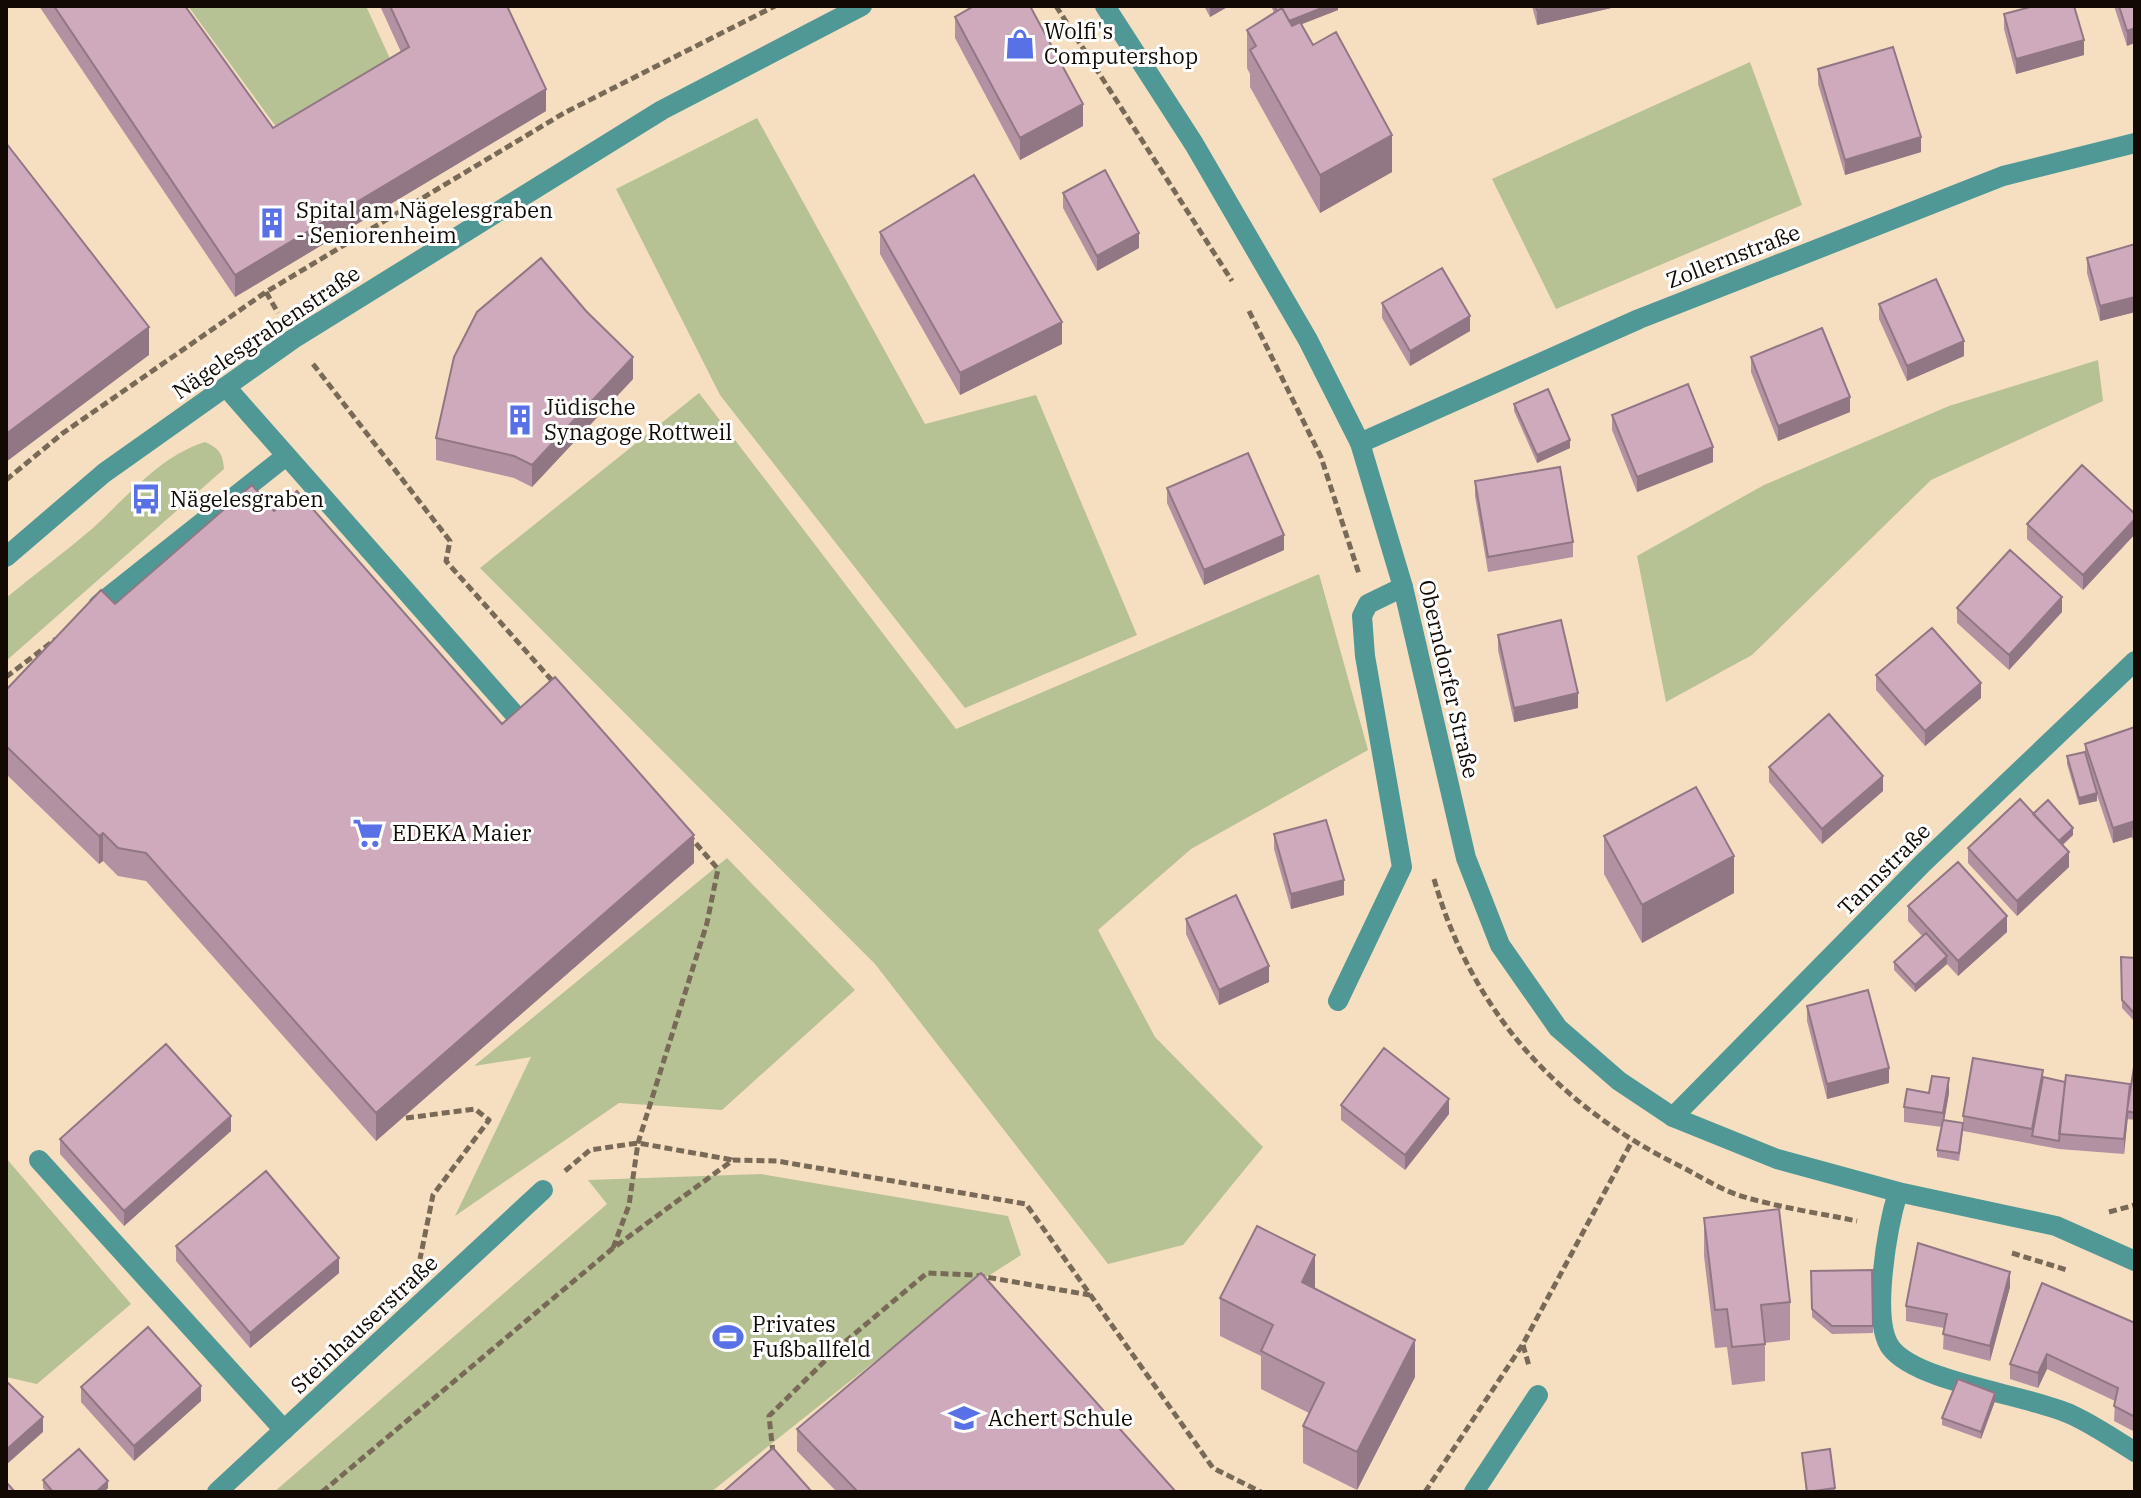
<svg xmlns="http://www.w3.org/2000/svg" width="2141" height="1498" font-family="'IBM Plex Serif',serif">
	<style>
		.green { fill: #b6c194 }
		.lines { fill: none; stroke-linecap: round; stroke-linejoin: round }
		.path { stroke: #796a58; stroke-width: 5; stroke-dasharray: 8 4; stroke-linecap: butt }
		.service { stroke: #509896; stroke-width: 20 }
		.minor { stroke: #509896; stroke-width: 20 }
		.tertiary { stroke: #509896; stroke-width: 20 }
		.wall { fill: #b292a2 }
		.shaded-wall { fill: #917784 }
		.building { fill: #cfaabc; stroke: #917784; stroke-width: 2 }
		.labels { text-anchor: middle; stroke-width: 6; stroke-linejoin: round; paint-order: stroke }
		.poi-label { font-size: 22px; fill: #120a02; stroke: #fff; text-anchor: start }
		.street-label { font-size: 22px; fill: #120a02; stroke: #fff }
	</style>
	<rect width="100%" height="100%" fill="#f6dfc0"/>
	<path class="green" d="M188 6H366L392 63 277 128Z
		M1750 62 1802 205 1556 309 1492 179Z
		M757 118 925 424 1036 395 1137 635 965 708 720 395 616 189Z
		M2098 360 2103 401 1931 480 1752 655 1666 702 1637 556 1764 485 1949 406Z
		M699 393 956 729 1319 574 1368 750 1191 849 1098 930 1155 1037 1263 1147 1183 1245 1108 1264 875 964 480 568Z
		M205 442C219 448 223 454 224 469L6 661V598C35 574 65 552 93 528 127 497 160 456 205 442Z
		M727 858 855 990 722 1110 619 1103 455 1216 531 1057 474 1066Z
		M6 1158 131 1304 37 1384 6 1377Z
		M761 1174 1008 1216 1021 1255 957 1296 711 1492H274L607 1204 588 1180Z"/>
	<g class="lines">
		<path class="path" d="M1056 6 1232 281
			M266 292 278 313
			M1249 311 1321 457 1359 574
			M313 364 450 541 446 561 556 685
			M6 480 63 433 266 292 564 113 775 6
			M6 677 56 639
			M1434 879C1472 1013 1560 1108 1684 1168 1701 1177 1720 1189 1738 1195 1776 1207 1818 1213 1857 1221
			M406 1118 475 1109 489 1120 433 1195 420 1259
			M565 1171 590 1150 638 1143 733 1160
			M2109 1212 2135 1205
			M613 1248 629 1205 638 1143 707 923 718 869 692 839
			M2012 1253 2067 1270
			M1523 1345 1529 1366
			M773 1453 769 1416 840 1346 927 1273 974 1275 1090 1295
			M322 1492 612 1249 733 1160 777 1161 1026 1204 1213 1468 1261 1492
			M1425 1492 1523 1344 1631 1143"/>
		<path class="service" d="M226 387 517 717
			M98 605 286 456
			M1338 1001 1402 867 1365 656 1362 616 1368 604 1403 587
			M39 1160 284 1430
			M1898 1192C1888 1225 1870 1320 1891 1348 1918 1383 2027 1394 2072 1415 2094 1425 2114 1439 2135 1452"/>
		<path class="minor" d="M1360 443 1639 319 2003 176 2135 143
			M1673 1117 1923 863 2135 661
			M217 1492 543 1190
			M1474 1492 1538 1395"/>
		<path class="tertiary" d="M1105 6 1194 144 1308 340 1360 443 1403 587 1466 858 1500 945 1558 1028 1619 1081 1673 1117 1777 1159 1898 1192 2056 1226 2135 1261
			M6 557 104 473 293 339 662 110 862 6"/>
	</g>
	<path class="wall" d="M39 6H185L273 128 401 52 380 6H507L546 111 235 297Z
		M1204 6H1229L1210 17Z
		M1271 6H1338V10L1301 24 1313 45 1392 172 1320 213 1250 87V74L1247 68V30L1274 13Z
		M1532 6H1620L1537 25Z
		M2114 6H2135L2127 46Z
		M2004 14 2084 55 2016 74 2004 29Z
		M955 17 1083 126 1020 160 955 38Z
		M1818 69 1921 152 1845 175 1818 84Z
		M1063 193 1139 248 1097 271 1063 208Z
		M880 232 1062 344 960 395 880 254Z
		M2135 244V312L2100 321 2087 273V258Z
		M1382 303 1470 331 1410 366 1382 318Z
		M1879 304 1964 356 1907 381 1879 319Z
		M1751 357 1850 412 1778 441 1751 372Z
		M633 379 532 487 514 478 436 460V438Z
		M1514 404 1570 448 1537 463 1514 411Z
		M1612 415 1713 462 1637 492 1612 430Z
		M1475 481 1573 542V557L1488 572 1475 496Z
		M1167 488 1284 550 1204 585 1167 503Z
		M274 511 502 724 694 863 376 1141 146 881 118 876 103 861 99 864 6 774V690Z
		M2135 514V534L2083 590 2027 539V524Z
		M1957 608 2062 612 2009 670 1957 623Z
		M1498 635 1578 708 1514 722 1498 650Z
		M1876 675 1981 698 1925 746 1876 690Z
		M2135 727V846L2132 837 2113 843 2097 795V801L2079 805 2067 764V756L2085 752V744Z
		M1769 767 1883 791 1822 844 1769 782Z
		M1274 834 1344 895 1291 909 1274 849Z
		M2073 835 2063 845 2069 867 2017 916 1968 863V848Z
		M1604 836 1734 893 1642 943 1604 874Z
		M1908 906 2007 932 1958 976 1947 964 1915 992 1894 970V962L1922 936 1908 921Z
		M1186 919 1269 982 1219 1005 1186 934Z
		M2121 957 2135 958V1022L2122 1008Z
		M1807 1006 1889 1083 1827 1099 1807 1021Z
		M2135 1067V1120L2127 1119 2124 1154 2059 1149 1963 1131 1959 1161 1937 1157V1150L1942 1127 1904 1122V1107L1929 1093H1949L1944 1120 1963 1123V1116L2043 1077 2065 1082 2130 1091Z
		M1341 1105 1449 1114 1405 1170 1341 1120Z
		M231 1131 124 1226 60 1154V1139Z
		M1704 1218 1790 1302V1340L1765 1343V1381L1732 1385 1727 1347 1715 1348 1704 1256Z
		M176 1246 339 1273 250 1348 176 1261Z
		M1872 1270 1873 1333 1832 1334 1812 1317 1811 1271Z
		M2010 1287 1990 1361 1943 1349 1944 1328 1906 1321V1306Z
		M1315 1289 1415 1377 1357 1490 1303 1463V1426L1309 1413 1261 1389V1356L1220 1336V1298Z
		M2135 1323V1432L2114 1421 2115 1401 2047 1369 2038 1388 2010 1379V1364Z
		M81 1387 201 1401 134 1461 81 1402Z
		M1995 1401 1981 1439 1942 1425V1418Z
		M797 1429 1176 1492H837L797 1451Z
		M1802 1453 1835 1488V1492H1806Z
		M43 1480 108 1488 104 1492H47L43 1488Z"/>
	<path class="shaded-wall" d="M1210 6H1229L1210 17Z
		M1327 6H1338V10L1282 32V24Z
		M1553 6H1620L1537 25V10Z
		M2135 28V43L2127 46V31Z
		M2084 40V55L2016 74V59Z
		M546 89V111L235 297V275Z
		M1083 104V126L1020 160V138Z
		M1392 135V172L1320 213V175Z
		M1921 137V152L1845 175V160Z
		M1139 233V248L1097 271V256Z
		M2135 297V312L2100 321V306Z
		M1470 316V331L1410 366V351Z
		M1062 322V344L960 395V373Z
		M149 327V355L6 462V434Z
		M1964 341V356L1907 381V366Z
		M633 357V379L532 487V465Z
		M1850 397V412L1778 441V426Z
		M1570 440V448L1537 463V455Z
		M1713 447V462L1637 492V477Z
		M2135 519V534L2083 590V575Z
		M1284 535V550L1204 585V570Z
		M2062 597V612L2009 670V655Z
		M1981 683V698L1925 746V731Z
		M1578 693V708L1514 722V708Z
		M1883 776V791L1822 844V829Z
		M2097 793V801L2079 805V798Z
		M2135 821V836L2132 829V837L2113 843V828Z
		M2073 828V835L2054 852V845Z
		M103 833V861L99 864V836Z
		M694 835V863L376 1141V1113Z
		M2069 852V867L2017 916V901Z
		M1734 856V893L1642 943V905Z
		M1344 880V895L1291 909V894Z
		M2007 916V932L1958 976V961Z
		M1947 956V964L1915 992V985Z
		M1269 966V982L1219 1005V990Z
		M1889 1068V1083L1827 1099V1084Z
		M1949 1078V1093L1943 1128V1113Z
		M2130 1084V1099L2124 1154V1139Z
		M1449 1099V1114L1405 1170V1155Z
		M231 1116V1131L124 1226V1211Z
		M1315 1255V1293L1302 1282Z
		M339 1258V1273L250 1348V1333Z
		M2010 1272V1287L1990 1361V1346Z
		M1415 1340V1377L1357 1490V1452Z
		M2047 1354V1369L2038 1388V1373Z
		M201 1386V1401L134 1461V1446Z
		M1995 1393V1401L1981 1439V1432Z
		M43 1417V1432L6 1465V1450Z
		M108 1481V1488L104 1492H96Z"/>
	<path class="building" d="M54 6H185L273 128 409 47 390 6H507L546 89 235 275Z
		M974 6H1030L1083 104 1020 138 955 17Z
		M1274 6H1327L1289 21 1282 8 1277 11Z
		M1536 6H1553L1537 10Z
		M2034 6H2074L2084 40 2016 59 2004 14Z
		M2119 6H2135V28L2127 31Z
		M1282 8 1292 26 1300 22 1313 45 1336 32 1392 135 1320 175 1250 50 1256 46 1247 30Z
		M1893 47 1921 137 1845 160 1818 69Z
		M6 143 149 327 6 434Z
		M1105 170 1139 233 1097 256 1063 193Z
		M974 175 1062 322 960 373 880 232Z
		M2135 244V297L2100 306 2087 258Z
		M541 258 586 311 633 357 532 465 514 456 436 438 454 357 477 312Z
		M1442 268 1470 316 1410 351 1382 303Z
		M1936 279 1964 341 1907 366 1879 304Z
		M1822 328 1850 397 1778 426 1751 357Z
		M1688 384 1713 447 1637 477 1612 415Z
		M1548 389 1570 440 1537 455 1514 404Z
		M1248 453 1284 535 1204 570 1167 488Z
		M2082 465 2135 514V519L2083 575 2027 524Z
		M1560 467 1573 542 1488 557 1475 481Z
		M252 485 274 511 297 491 502 724 555 677 694 835 376 1113 146 853 118 848 103 833 99 836 6 746V690L101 590 115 604Z
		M2010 550 2062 597 2009 655 1957 608Z
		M1561 620 1578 693 1514 708 1498 635Z
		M1932 628 1981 683 1925 731 1876 675Z
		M1829 714 1883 776 1822 829 1769 767Z
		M2135 727V821L2113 828 2085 744Z
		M2085 752 2097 793 2079 798 2067 756Z
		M1696 787 1734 856 1642 905 1604 836Z
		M2020 799 2069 852 2017 901 1968 848Z
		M2048 800 2073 828 2059 841 2033 814Z
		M1326 820 1344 880 1291 894 1274 834Z
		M1958 862 2007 916 1958 961 1908 906Z
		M1236 895 1269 966 1219 990 1186 919Z
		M1926 933 1947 956 1915 985 1894 962Z
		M2121 957 2135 958V1014L2122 1000Z
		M1868 990 1889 1068 1827 1084 1807 1006Z
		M166 1044 231 1116 124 1211 60 1139Z
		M1384 1048 1449 1099 1405 1155 1341 1105Z
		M1973 1058 2043 1070 2032 1129 1963 1116Z
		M2134 1067H2135V1113L2127 1111Z
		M2066 1075 2130 1084 2124 1139 2059 1134Z
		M1932 1076 1949 1078 1943 1113 1904 1107 1907 1089 1929 1093Z
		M2043 1077 2065 1082 2059 1141 2032 1136Z
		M1943 1120 1963 1123 1959 1153 1937 1150Z
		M266 1171 339 1258 250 1333 176 1246Z
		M1779 1209 1790 1302 1761 1305 1765 1344 1732 1347 1727 1309 1715 1310 1704 1218Z
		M1257 1226 1315 1255 1302 1282 1415 1340 1357 1452 1303 1426 1324 1383 1261 1351 1273 1325 1220 1298Z
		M1918 1243 2010 1272 1990 1346 1943 1334 1947 1314 1906 1306Z
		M1872 1270 1873 1326H1832L1812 1309 1811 1271Z
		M981 1273 1176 1492H858L797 1429Z
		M2042 1283 2135 1323V1417L2114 1406 2118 1388 2047 1354 2038 1373 2010 1364Z
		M148 1327 201 1386 134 1446 81 1387Z
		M1958 1379 1995 1393 1981 1432 1942 1418Z
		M6 1381 43 1417 6 1450Z
		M773 1448 812 1492H723Z
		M79 1449 108 1481 96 1492H53L43 1480Z
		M1830 1449 1835 1488 1807 1492 1802 1453Z
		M6 1482 15 1492H6Z"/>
	<defs>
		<g id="shop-bare" transform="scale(2.4)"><path d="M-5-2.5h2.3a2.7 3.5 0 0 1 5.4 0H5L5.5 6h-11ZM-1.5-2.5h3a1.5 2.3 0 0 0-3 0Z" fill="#5871e7" stroke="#fff" stroke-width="2.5" paint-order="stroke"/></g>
		<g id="building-bare" transform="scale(2.4)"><path d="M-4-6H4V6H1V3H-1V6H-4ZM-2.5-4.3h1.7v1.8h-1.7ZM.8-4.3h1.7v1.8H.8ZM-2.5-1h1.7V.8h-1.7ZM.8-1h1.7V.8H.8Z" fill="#5871e7" stroke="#fff" stroke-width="2.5" paint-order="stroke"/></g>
		<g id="bus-bare" transform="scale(2.4)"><path d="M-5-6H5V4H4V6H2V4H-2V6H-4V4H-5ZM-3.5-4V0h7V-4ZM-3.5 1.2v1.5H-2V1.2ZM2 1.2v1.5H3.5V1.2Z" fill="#5871e7" stroke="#fff" stroke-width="2.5" paint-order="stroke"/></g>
		<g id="supermarket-bare" transform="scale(2.4)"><path d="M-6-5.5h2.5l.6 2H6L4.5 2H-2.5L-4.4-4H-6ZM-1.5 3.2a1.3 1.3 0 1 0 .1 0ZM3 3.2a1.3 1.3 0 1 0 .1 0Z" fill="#5871e7" stroke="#fff" stroke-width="2.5" paint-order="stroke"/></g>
		<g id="stadium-bare" transform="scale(2.4)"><path d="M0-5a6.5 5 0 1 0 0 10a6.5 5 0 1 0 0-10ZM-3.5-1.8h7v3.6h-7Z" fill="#5871e7" stroke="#fff" stroke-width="2.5" paint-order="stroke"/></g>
		<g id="school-bare" transform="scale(2.4)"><path d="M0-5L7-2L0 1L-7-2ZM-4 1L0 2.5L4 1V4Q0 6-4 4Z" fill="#5871e7" stroke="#fff" stroke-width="2.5" paint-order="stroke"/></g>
	</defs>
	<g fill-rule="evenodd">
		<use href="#shop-bare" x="1020" y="44"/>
		<use href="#building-bare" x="272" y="223"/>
		<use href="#building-bare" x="520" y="420"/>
		<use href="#bus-bare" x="146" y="499"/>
		<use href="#supermarket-bare" x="368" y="833"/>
		<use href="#stadium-bare" x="728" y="1337"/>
		<use href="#school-bare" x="964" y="1418"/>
	</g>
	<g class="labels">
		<g class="poi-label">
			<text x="1044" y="39">Wolfi's<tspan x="1044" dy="25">Computershop</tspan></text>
			<text x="296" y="218">Spital am Nägelesgraben<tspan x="296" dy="25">- Seniorenheim</tspan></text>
			<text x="544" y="415">Jüdische<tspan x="544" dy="25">Synagoge Rottweil</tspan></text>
			<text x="170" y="507">Nägelesgraben</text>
			<text x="392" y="841">EDEKA Maier</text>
			<text x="752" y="1332">Privates<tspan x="752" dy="25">Fußballfeld</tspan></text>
			<text x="988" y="1426">Achert Schule</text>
		</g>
		<g class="street-label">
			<text transform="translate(1733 256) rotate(-21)" y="8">Zollernstraße</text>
			<text transform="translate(266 332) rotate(-34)" y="8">Nägelesgrabenstraße</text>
			<text transform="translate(1449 679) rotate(77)" y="8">Oberndorfer Straße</text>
			<text transform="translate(1884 869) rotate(-45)" y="8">Tannstraße</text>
			<text transform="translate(364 1324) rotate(-43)" y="8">Steinhauserstraße</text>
		</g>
	</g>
	<rect width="2141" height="1498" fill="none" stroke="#120a02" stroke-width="16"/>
</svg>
